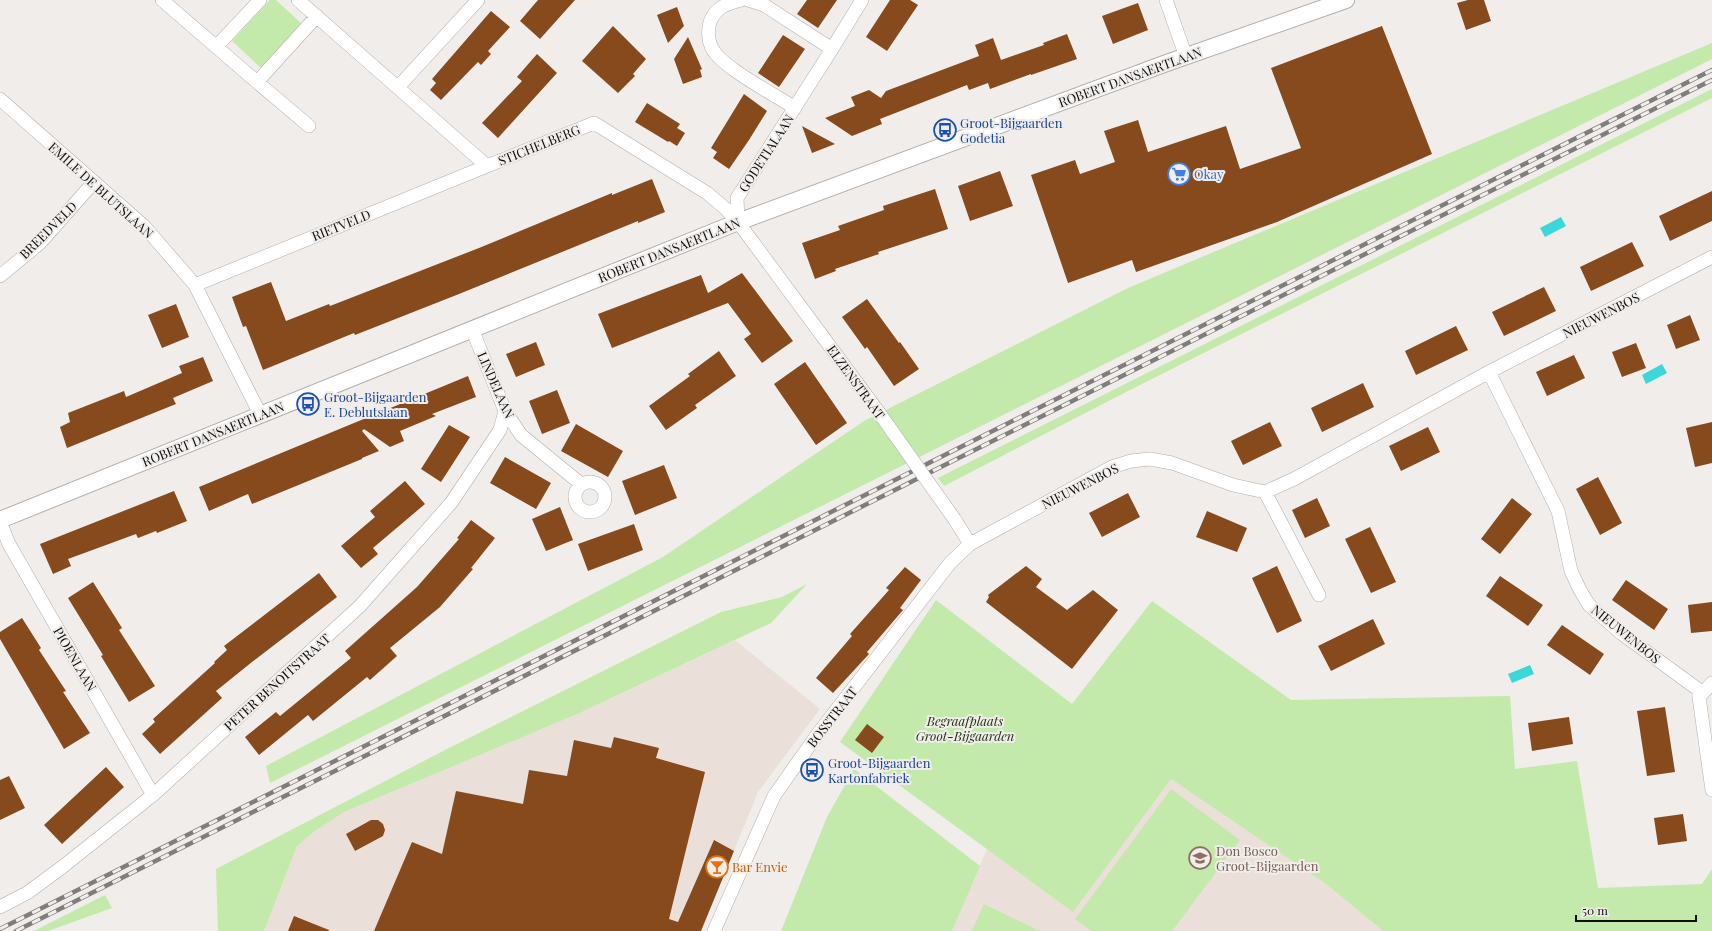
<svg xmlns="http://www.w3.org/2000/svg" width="1712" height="931" font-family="'Playfair Display',serif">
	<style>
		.built { fill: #eae0d9 }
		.green { fill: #c3e9ab }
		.water { fill: #3cd8d9 }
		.building { fill: #864a1d }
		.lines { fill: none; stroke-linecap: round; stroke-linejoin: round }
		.minor-casing { stroke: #b1aeac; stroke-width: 14 }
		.tertiary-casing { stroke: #b1aeac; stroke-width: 18 }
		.minor { stroke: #fff; stroke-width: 13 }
		.tertiary { stroke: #fff; stroke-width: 16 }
		.rail-casing { stroke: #807e7c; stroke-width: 4.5 }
		.rail { stroke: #f0edeb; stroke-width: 3; stroke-dasharray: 9; stroke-linecap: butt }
		.minor-bridge-casing { stroke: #b1aeac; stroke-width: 14; stroke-linecap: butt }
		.minor-bridge { stroke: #fff; stroke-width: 13 }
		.labels { text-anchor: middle; stroke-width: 4; stroke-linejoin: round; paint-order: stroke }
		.street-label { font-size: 13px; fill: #0f0e0d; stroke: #f0edeb }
		.transit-label { font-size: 13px; fill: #164399; stroke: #f0edeb; text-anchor: start }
		.shop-label { font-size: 13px; fill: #366cbe; stroke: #f0edeb; text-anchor: start }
		.park-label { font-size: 13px; font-style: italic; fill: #1c300d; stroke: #f0edeb }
		.education-label { font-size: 13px; fill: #785e54; stroke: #f0edeb; text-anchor: start }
		.food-label { font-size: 13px; fill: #c56008; stroke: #f0edeb; text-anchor: start }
	</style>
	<rect width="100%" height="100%" fill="#f0edeb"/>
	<path class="built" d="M735 640 820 709 758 792 701 931H264L297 846 315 831 344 812 575 715Z
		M1171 779 1326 884 1383 931H952L987 849 1073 911Z"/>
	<path class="green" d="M270 0H276L302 24 261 68 232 41Z
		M1712 43V59L270 783 266 766 663 557 864 421 1128 288Z
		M1712 89V98L1126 392 944 486 938 478Z
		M807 584 771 623 575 715 344 812 315 831 297 846 264 931H218L216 869 445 750 721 612 782 597Z
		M936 600 1072 704 1152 601 1291 700 1510 696 1515 769 1577 761 1598 888 1702 884 1712 869V931H1383L1326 884 1171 779 1073 912 840 742Z
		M854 769 980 866 952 931H781L827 817Z
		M1171 789 1240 840 1172 931H1091L1075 919Z
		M105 895 112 908 48 931H34Z
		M984 904 1040 931H972Z"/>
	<path class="water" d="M1561 217 1566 226 1545 237 1540 228Z
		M1662 364 1667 373 1646 384 1642 375Z
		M1530 665 1534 674 1512 683 1508 674Z"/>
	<path class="building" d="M538 0H575L540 39 520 21Z
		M807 0H837L818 28 797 14Z
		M890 0H910L918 5 887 51 866 37Z
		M1468 0H1484L1491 21 1466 30 1457 3Z
		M1138 3 1148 30 1113 44 1102 16Z
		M677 7 684 26 668 43 657 15Z
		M491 11 510 27 488 51 491 54 481 65 478 62 441 100 430 90 436 83 432 79Z
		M613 26 646 59 633 74 635 76 618 93 582 61Z
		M1382 26 1432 154 1277 222 1136 272 1132 260 1068 283 1031 175 1075 160 1080 174 1115 162 1104 131 1138 120 1148 152 1226 126 1240 169 1301 148 1271 68Z
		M1067 34 1077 59 1031 75V74L990 89 988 83 969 90 967 85 880 119 882 124 852 136 825 118 855 106 851 97 869 90 881 98 886 91 979 56 975 45 993 38 1001 60 1044 45 1043 43Z
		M783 35 805 49 779 87 758 73Z
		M688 37 702 69 700 70 702 77 683 84 674 59Z
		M537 54 557 73 498 138 482 123 522 81 517 77Z
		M744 94 767 111 749 140 729 169 713 158 717 152 711 148Z
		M647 103 680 124 677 128 685 133 677 146 669 141 668 142 635 122Z
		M802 126 835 144 812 153Z
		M1000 171 1013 206 970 221 958 186Z
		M652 179 665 212 638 223V221L459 294 355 335 354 333 263 370 246 326 243 327 232 297 271 282 286 321 329 304 330 306 479 248 612 193V195Z
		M935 189 948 229 878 252 879 254 835 269 836 271 815 279 802 243 840 230 838 226 884 210 883 206Z
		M1712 191V221L1670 241 1659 216Z
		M1632 242 1644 266 1591 291 1580 267Z
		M742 273 793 341 762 363 744 339 751 334 728 303 612 348 598 314 701 275 708 293Z
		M1544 287 1556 311 1504 336 1492 312Z
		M867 299 899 343 900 342 919 369 894 386 867 347 865 349 842 317Z
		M176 304 189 337 162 348 148 315Z
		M1690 315 1700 340 1676 349 1667 325Z
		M1456 326 1468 350 1416 375 1405 351Z
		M536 342 545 365 516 377 506 354Z
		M1636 343 1646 368 1622 377 1612 352Z
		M719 351 736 376 695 405 697 408 666 430 649 406 690 376 688 374Z
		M1574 355 1585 378 1547 396 1536 372Z
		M203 357 213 381 173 398 176 404 67 448 60 427 70 422 68 413 124 391 126 397 182 373 179 366Z
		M805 362 847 423 816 445 774 384Z
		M468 376 476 397 432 414 436 416 400 431 404 441 390 447 364 429 362 431 379 451 362 458V459L252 504 248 494 209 511 199 487Z
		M1363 383 1374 407 1322 432 1311 408Z
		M557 390 570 423 542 434 529 401Z
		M1270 422 1282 446 1243 465 1231 441Z
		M1712 422V463L1695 467 1686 428Z
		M576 424 623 451 608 477 561 451Z
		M449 425 470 437 441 482 421 469Z
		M1428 427 1440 452 1401 471 1389 446Z
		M505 457 551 483 536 509 490 483Z
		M664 465 677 498 635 515 622 481Z
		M1598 477 1622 523 1600 535 1576 489Z
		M405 481 425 504 373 548 378 554 361 568 341 546 375 517 370 511Z
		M174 491 187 521 157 533 156 531 138 538 136 534 68 559 71 566 53 574 40 544Z
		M1128 493 1140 517 1102 537 1089 513Z
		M1317 498 1330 526 1305 538 1292 510Z
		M1512 498 1532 514 1500 554 1481 539Z
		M560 507 573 540 546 551 532 519Z
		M1207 511 1247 528 1237 552 1196 537Z
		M471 520 495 538 471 568 473 569 440 607 390 648 397 656 370 680 367 677 313 721 308 715 259 755 245 737 276 712 280 716 351 658 345 651 417 587 459 539 457 538Z
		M634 524 643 550 588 571 578 544Z
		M1370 527 1396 582 1371 593 1345 539Z
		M1026 566 1042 579 1036 587 1067 610 1093 590 1118 610 1072 669 986 602 989 597 988 595Z
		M1277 566 1302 621 1277 633 1252 578Z
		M905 567 921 580 900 608 903 610 867 652 869 654 833 693 816 678 852 636 850 634 889 590 886 588Z
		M319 573 337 597 252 662 216 691 222 698 160 754 142 734 155 722 153 719 215 663 214 662 227 650 224 646Z
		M1500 576 1543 605 1528 626 1486 596Z
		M1626 580 1668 609 1654 630 1612 600Z
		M93 582 122 628 119 630 155 686 129 702 101 656 103 655 68 598Z
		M1712 602V631L1691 633 1688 605Z
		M22 618 41 648 39 650 66 691 63 692 90 733 64 749 0 639V632Z
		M1373 619 1385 644 1331 671 1318 646Z
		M1562 625 1604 654 1590 675 1547 645Z
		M1665 707 1675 772 1647 776 1637 711Z
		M1569 717 1573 744 1532 751 1528 723Z
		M867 724 884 737 872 753 855 740Z
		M614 737 659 748 656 758 705 772 669 919 678 922 714 840 734 851 701 931H374L412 842 442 854 456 791 523 804 529 770 567 776 574 740 611 748Z
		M106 767 124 787 62 844 44 825Z
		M9 776 25 808 0 820V780Z
		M1683 814 1687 841 1658 845 1654 818Z
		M371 820H378L383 824 385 830 383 836 355 851 346 834Z
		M294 916 329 930V931H288Z"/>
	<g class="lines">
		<g class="minor-casing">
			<path id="minor" d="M162 0 257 82 317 16
				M298 0 487 166 594 123 707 193 726 209 738 222 880 414
				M741 0C726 4 716 7 710 22 708 29 708 39 711 46 718 66 776 95 795 108
				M748 0 764 5 832 49
				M1166 0 1186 57
				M216 47 260 0
				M257 82 309 126
				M398 87 478 0
				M0 99 144 226 195 285 261 416
				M738 222 737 198 832 49 862 0
				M0 276 40 243 94 182
				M195 285 487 166
				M472 329 505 411 521 435 581 484
				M1489 372 1558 511 1571 571 1580 590 1589 605 1621 633 1703 693
				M575 497a15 15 0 1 1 30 0a15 15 0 1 1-30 0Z
				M1265 492 1319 595
				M955 520 970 544
				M0 522 9 544 153 795
				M1712 683 1699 697 1712 790
				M0 907 27 893 61 868 153 795 360 606 451 503 500 430 505 411
				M714 931 774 796 817 735 950 563 970 544 1112 467 1131 461 1150 459 1172 463 1233 485 1265 492 1294 479 1489 372 1712 257"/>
		</g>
		<g class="tertiary-casing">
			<path id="tertiary" d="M0 520 738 222 1164 64 1346 0"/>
		</g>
		<use href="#minor" class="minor"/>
		<use href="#tertiary" class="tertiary"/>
		<g class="rail-casing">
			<path id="rail" d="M0 929 1712 70
				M16 931 1712 80"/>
		</g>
		<use href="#rail" class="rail"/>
		<g class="minor-bridge-casing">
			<path id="minor-bridge" d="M880 414 955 520"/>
		</g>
		<use href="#minor-bridge" class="minor-bridge"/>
	</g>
	<defs>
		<g id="bus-ring" transform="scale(1.15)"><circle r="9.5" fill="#f0edeb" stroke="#1a4fb4" stroke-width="1.5"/><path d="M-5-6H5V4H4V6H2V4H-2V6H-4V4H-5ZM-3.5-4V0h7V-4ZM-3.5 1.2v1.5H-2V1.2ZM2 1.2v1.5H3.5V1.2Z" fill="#1a4fb4"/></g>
		<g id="supermarket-ring" transform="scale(1.15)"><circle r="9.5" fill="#f0edeb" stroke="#3f7fe0" stroke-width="1.5"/><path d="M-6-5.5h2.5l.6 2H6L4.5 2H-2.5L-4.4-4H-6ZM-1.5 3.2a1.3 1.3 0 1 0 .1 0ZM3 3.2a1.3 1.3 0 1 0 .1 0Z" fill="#3f7fe0"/></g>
		<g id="school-ring" transform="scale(1.15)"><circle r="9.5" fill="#f0edeb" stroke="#8d6e63" stroke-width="1.5"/><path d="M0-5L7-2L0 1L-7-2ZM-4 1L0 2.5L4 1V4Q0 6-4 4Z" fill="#8d6e63"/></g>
		<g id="bar-ring" transform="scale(1.15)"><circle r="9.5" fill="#f0edeb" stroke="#e8710a" stroke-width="1.5"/><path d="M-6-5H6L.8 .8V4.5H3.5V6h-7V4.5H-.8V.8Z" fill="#e8710a"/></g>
	</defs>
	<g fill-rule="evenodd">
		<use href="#bus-ring" x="945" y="130"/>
		<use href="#supermarket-ring" x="1179" y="174"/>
		<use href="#bus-ring" x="308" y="404"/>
		<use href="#bus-ring" x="812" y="770"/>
		<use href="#school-ring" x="1200" y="858"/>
		<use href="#bar-ring" x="717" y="867"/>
	</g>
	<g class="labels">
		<g class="street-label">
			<text transform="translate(1130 77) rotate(-20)" y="5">ROBERT DANSAERTLAAN</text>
			<text transform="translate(539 145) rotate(-22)" y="5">STICHELBERG</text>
			<text transform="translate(766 153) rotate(-57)" y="5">GODETIALAAN</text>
			<text transform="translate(101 190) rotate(42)" y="5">EMILE DE BLUTSLAAN</text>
			<text transform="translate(341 225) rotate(-22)" y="5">RIETVELD</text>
			<text transform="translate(48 230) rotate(-45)" y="5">BREEDVELD</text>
			<text transform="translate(669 250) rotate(-22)" y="5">ROBERT DANSAERTLAAN</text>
			<text transform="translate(1601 315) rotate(-27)" y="5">NIEUWENBOS</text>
			<text transform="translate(856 382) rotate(54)" y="5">ELZENSTRAAT</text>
			<text transform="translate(496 385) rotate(66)" y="5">LINDELAAN</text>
			<text transform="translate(213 434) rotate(-22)" y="5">ROBERT DANSAERTLAAN</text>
			<text transform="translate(1080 486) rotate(-27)" y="5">NIEUWENBOS</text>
			<text transform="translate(1626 634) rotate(39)" y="5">NIEUWENBOS</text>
			<text transform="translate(75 659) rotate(60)" y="5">PIOENLAAN</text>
			<text transform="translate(277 682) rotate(-42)" y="5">PETER BENOITSTRAAT</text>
			<text transform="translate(832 717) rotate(-52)" y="5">BOSSTRAAT</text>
		</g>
		<g class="transit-label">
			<text x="960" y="128">Groot-Bijgaarden<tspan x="960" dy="15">Godetia</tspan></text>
			<text x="324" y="402">Groot-Bijgaarden<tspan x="324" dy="15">E. Deblutslaan</tspan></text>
			<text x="828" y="768">Groot-Bijgaarden<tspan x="828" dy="15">Kartonfabriek</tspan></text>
		</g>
		<g class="shop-label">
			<text x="1194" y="179">Okay</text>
		</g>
		<g class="park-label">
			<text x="965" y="726">Begraafplaats<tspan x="965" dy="15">Groot-Bijgaarden</tspan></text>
		</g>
		<g class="education-label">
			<text x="1216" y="856">Don Bosco<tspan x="1216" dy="15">Groot-Bijgaarden</tspan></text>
		</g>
		<g class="food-label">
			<text x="732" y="872">Bar Envie</text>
		</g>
	</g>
	<path d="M1576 915v6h120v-6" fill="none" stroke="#0f0e0d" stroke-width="2"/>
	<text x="1582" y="915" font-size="12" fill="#0f0e0d" stroke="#f0edeb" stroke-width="3" paint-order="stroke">50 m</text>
</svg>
